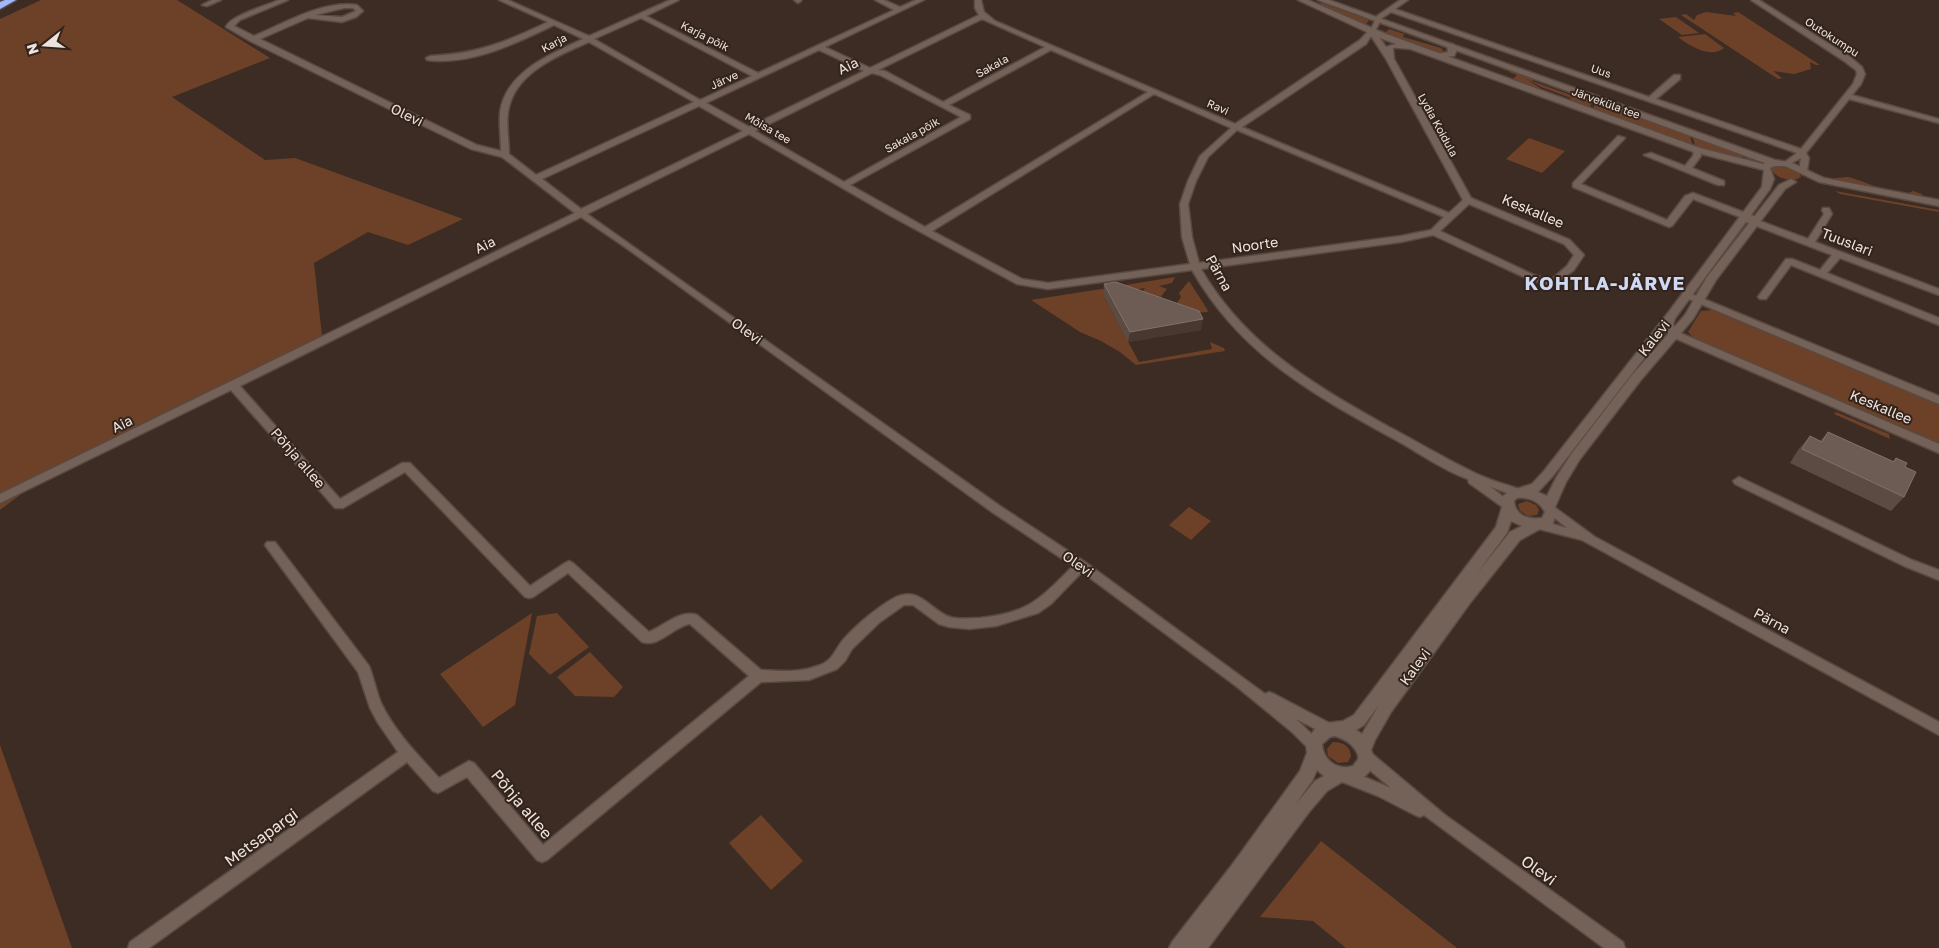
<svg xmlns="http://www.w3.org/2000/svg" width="1939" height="948" font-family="'Golos Text',sans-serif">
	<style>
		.green { fill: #6d4128 }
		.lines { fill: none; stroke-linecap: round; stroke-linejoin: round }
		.street-casing { stroke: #584a43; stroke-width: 3 }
		.secondary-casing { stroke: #584a43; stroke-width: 3 }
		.highway-casing { stroke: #584a43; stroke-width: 3 }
		.street { fill: #746259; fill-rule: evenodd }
		.secondary { fill: #746259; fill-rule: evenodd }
		.highway { fill: #a2b6fe; fill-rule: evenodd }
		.wall { fill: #5c4b43 }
		.shaded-wall { fill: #49382f }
		.building { fill: #6c5c53; stroke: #807169 }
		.labels { text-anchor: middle; stroke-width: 4; stroke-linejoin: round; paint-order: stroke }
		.far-street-label { font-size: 11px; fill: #ede2dd; stroke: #32231b }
		.street-label { font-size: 14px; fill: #ede2dd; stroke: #32231b }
		.near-street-label { font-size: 16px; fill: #ede2dd; stroke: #32231b }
		.district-label { font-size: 19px; font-weight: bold; letter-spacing: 1px; fill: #cfd8f4; stroke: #32231b }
	</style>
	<rect width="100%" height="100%" fill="#3c2c24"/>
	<path class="green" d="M41 0H177L270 58 172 97 265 160 295 158 463 219 408 245 368 232 314 263 322 336 65 461 0 510V19Z
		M1322 3 1369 20 1364 27 1316 5Z
		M1706 12 1736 16 1733 13 1738 12 1820 65H1816L1810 62 1811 69 1794 74 1773 71 1782 78 1778 79 1681 15 1686 14 1694 20 1697 15Z
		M1676 17 1699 33 1682 35 1659 19Z
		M1389 29 1404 34 1403 37 1441 48 1444 52 1435 53 1384 34Z
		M1705 34 1724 48C1710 59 1690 46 1678 37Z
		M1512 71 1535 79 1532 81 1573 96 1576 94 1593 100 1589 109 1568 101 1571 98 1541 87 1524 77 1540 88 1538 90 1502 77 1504 75 1513 79 1517 75 1509 72Z
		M1597 101 1689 134 1693 146 1592 110Z
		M1692 135 1745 154 1740 160 1696 148Z
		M1529 138 1565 151 1542 173 1506 159Z
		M1774 166H1787L1799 172 1801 177C1792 183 1779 179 1772 171V167Z
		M1848 177C1863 180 1901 200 1913 191L1922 194 1920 197H1914L1831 181 1836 178Z
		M1835 191 1939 210V212L1840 194Z
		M1175 277 1172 283 1159 286 1167 289 1159 299 1142 293 1145 288 1128 291 1119 286Z
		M1189 281 1207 309 1208 312 1190 313 1187 307 1177 303 1181 297 1179 293Z
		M1101 289 1107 290 1103 295 1139 362 1212 349 1210 342 1224 348 1225 351 1136 365 1120 352 1101 341 1080 332 1031 300Z
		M1712 310 1939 405V445L1695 339 1688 332 1701 311Z
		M1836 412 1889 434 1890 439 1834 414Z
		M1527 501 1536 505 1539 510 1537 515 1528 516 1520 511 1518 504Z
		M1189 507 1211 521 1191 540 1169 525Z
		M532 613 515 705 483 727 440 674Z
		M557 613 589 647 550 675 529 654 537 616Z
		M590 652 623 687 614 697 575 696 557 677Z
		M1333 742C1343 742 1350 746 1351 756L1348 762 1338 763 1328 756 1327 749Z
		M0 745 72 948H0Z
		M761 815 803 861 771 890 729 843Z
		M1321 841 1457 948H1346L1313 921 1260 917Z"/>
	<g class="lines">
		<g class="street-casing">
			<path id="street" d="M212 0H221L207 6 202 5Z
				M279 0H288L240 20 234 26 254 36C285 23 323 0 357 5L363 11 356 17 342 22 308 18 260 39 477 145 501 151C501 139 499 125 500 113 505 72 551 54 583 39L554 25C516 43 471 66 427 60L426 58 430 56C477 54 506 42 548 22L499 0H508L589 36 670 0H679L646 16 758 73 894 10 875 0H884L900 7 916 0H924L825 47 870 68 979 15 975 8V0H981L984 12 995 21 1235 124 1360 40 1372 27 1377 16 1400 0H1408L1395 9 1649 97 1674 75H1680V79L1656 99 1801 149 1853 84 1857 74 1856 70 1844 61 1751 0H1759L1850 57 1862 67 1865 74 1861 84 1852 95 1939 119V123L1849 99 1806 153 1809 158 1807 171 1803 174 1799 171 1801 158 1786 166 1782 164 1797 153 1391 12 1382 18 1375 31 1386 47 1399 43 1416 47C1410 51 1400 47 1393 48L1394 59 1471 198 1570 240 1584 255 1574 270 1553 286 1528 279 1433 235 1401 242 1201 269C1245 345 1314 385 1389 427 1416 441 1442 457 1469 470 1485 479 1505 484 1522 490L1524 493 1522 496 1518 497 1491 487 1512 504 1514 507 1512 510 1508 511 1469 483 1468 479C1442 470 1418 452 1394 439 1312 394 1240 354 1192 270L1048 289 1017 284 891 216 749 134 587 214 1000 506 1085 562 1265 694 1269 692 1274 694 1335 726 1337 730 1335 734 1330 736 1325 734 1296 719 1319 741 1321 745 1319 749 1314 751 1309 749 1292 732 1236 686 1082 572 1051 604 1038 613 996 626 969 629 949 627 939 624 913 605H904L880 622 852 649 845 661 837 669 809 680 761 682 547 860 542 862 537 860 467 777 438 793 433 791 407 762 149 948H128L130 942 398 752 378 723 370 708 358 672 267 548 265 545 267 542H275L369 666C374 678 376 691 381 703 395 732 418 755 439 778L469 761 474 763 543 845 749 676 690 624C674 626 659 648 642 642L568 573 533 597 529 598 525 597 405 472 343 508H335L231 390 0 503V494L575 213 502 157 471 149 250 41 226 27C229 16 268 5 279 0ZM344 8H353L356 11 342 17 315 15ZM641 18 752 76 700 100 594 39ZM982 19 1045 47 943 102 885 71 878 70ZM1371 36 1386 59 1463 200 1449 213 1242 127 1366 44ZM589 42 694 102 536 175 509 154C509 141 506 125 508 112 514 73 557 56 589 42ZM819 50 864 71 749 127 706 103ZM1051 50 1148 92 925 227 850 185 970 119V115L949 105ZM872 73 880 75 961 117 844 182 755 131ZM1154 94 1231 128 1200 156 1188 181 1180 204 1182 237 1190 264 1048 283 1022 279 932 231ZM699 106 743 131 581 209 542 179ZM1237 130 1444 217 1431 230 1401 236 1199 263 1192 237 1188 204 1196 181 1208 157ZM1469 204 1564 244 1574 255 1567 266 1551 280 1534 275 1440 231ZM581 217 625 247 992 512 1073 566C1040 599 1029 613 980 618 970 618 959 620 950 617 930 610 920 586 896 597 880 605 855 626 843 640 834 651 833 661 817 666 800 673 779 671 761 670L697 615C680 609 664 626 649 632L573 563 569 561 565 563 530 586 410 463H402L340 499 240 386Z
				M794 0H801V1L798 3Z
				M1447 44H1453L1457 50 1454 56 1437 58V54L1448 52Z
				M1618 136 1625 138 1581 184 1667 220 1685 196 1693 193 1759 218 1760 221 1808 239 1824 214 1822 210 1823 208H1829L1832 214 1815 242 1939 289V295L1840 258 1827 273 1939 318V325L1791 265 1766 299H1760L1758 297 1786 259H1792L1820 270 1832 255 1746 222 1745 219 1693 199 1672 226 1669 227 1573 187V183Z
				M1694 148H1700L1701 156 1692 168 1724 181V185H1718L1644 155 1651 153 1685 166 1693 156Z
				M1687 292 1939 396V404L1684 297V293Z
				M1671 313 1676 316 1673 324 1678 332 1939 444V453L1670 336 1663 324 1668 314Z
				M1739 477 1912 560 1939 570V580L1904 566 1735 484 1733 481Z
				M1550 504 1595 537 1939 722V735L1582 540 1535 528 1533 525 1535 522 1539 520 1567 528 1546 511 1544 508 1546 505Z
				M1365 751 1370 752 1445 815 1623 942 1625 948H1604L1424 815 1420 817 1415 815 1378 796 1340 781 1338 776 1340 771 1345 769 1391 788 1360 762 1358 757 1360 752Z"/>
		</g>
		<g class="secondary-casing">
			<path id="secondary" d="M1298 0H1308L1386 34 1700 148 1763 164 1765 163 1318 0H1329L1775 160 1790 162 1824 178 1939 200V206L1819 182 1785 166H1775L1770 168 1774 179 1770 189 1679 313 1552 477 1538 492 1547 496 1556 478 1572 453 1632 375 1685 315 1707 277 1779 185 1791 179 1796 182 1785 189 1716 280 1693 319 1640 381 1580 459 1566 482 1555 507 1557 512 1552 526 1540 529 1520 540 1470 603 1391 712 1375 740 1371 750 1374 758 1370 771 1364 777 1350 782H1342L1327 791 1309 812 1208 948H1169L1172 942 1232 865 1300 771 1307 753 1306 743 1314 730 1327 723 1343 721 1354 715 1496 527 1502 507V499L1503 496 1510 491 1532 484 1544 471 1671 309 1762 187 1764 170 1694 152 1380 38ZM1517 498C1529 497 1539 501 1545 512L1542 518C1529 520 1515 516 1514 501ZM1511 521 1522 526 1510 532 1475 576 1507 533ZM1379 705 1362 734 1356 730 1364 725ZM1335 736C1347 740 1355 745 1359 758L1353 766C1337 771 1323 760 1322 744L1330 737ZM1317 770 1324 776 1315 781 1294 806 1312 781Z"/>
		</g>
		<g class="highway-casing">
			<path id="highway" d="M5 0H16L0 9V2Z"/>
		</g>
		<use href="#street" class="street"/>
		<use href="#secondary" class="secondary"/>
		<use href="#highway" class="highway"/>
	</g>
	<path class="wall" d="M1104 284 1201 330 1128 342 1103 295Z
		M1828 432 1893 461 1896 458 1905 467 1904 497 1891 511 1790 463 1798 450 1810 436 1820 441Z"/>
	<path class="shaded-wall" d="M1203 319 1201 330 1128 342 1130 332Z"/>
	<path class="building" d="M1116 282 1199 311 1203 319 1130 332 1104 284Z
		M1828 432 1894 462 1896 458 1907 463 1905 467 1916 472 1904 497 1802 449 1810 436 1822 442Z"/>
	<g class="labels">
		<g class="far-street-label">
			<text transform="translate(705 36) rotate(27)" y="4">Karja põik</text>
			<text transform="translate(1832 37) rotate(33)" y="4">Outokumpu</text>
			<text transform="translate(554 43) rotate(-28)" y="4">Karja</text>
			<text transform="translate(992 66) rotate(-29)" y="4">Sakala</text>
			<text transform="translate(1601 71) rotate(19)" y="4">Uus</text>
			<text transform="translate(724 80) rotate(-25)" y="4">Järve</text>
			<text transform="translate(1606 103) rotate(20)" y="4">Järveküla tee</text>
			<text transform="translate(1218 107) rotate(23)" y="4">Ravi</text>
			<text transform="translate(1438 125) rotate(61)" y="4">Lydia Koidula</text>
			<text transform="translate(768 128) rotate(30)" y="4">Mõisa tee</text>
			<text transform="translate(912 135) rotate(-29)" y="4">Sakala põik</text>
		</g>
		<g class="street-label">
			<text transform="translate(848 66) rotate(-26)" y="5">Aia</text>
			<text transform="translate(407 115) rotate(26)" y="5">Olevi</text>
			<text transform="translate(1533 211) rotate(23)" y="5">Keskallee</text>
			<text transform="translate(1847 242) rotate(21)" y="5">Tuuslari</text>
			<text transform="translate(485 245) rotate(-26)" y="5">Aia</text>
			<text transform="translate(1255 245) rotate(-8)" y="5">Noorte</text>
			<text transform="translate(1219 273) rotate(61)" y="5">Pärna</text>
			<text transform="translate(747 331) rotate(36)" y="5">Olevi</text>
			<text transform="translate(1654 338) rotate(-52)" y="5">Kalevi</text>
			<text transform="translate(1881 407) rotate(23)" y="5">Keskallee</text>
			<text transform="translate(122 424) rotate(-26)" y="5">Aia</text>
			<text transform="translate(298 458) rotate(49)" y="5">Põhja allee</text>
			<text transform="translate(1078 564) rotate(35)" y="5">Olevi</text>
			<text transform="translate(1772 621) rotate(28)" y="5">Pärna</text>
			<text transform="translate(1415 667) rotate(-54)" y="5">Kalevi</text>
		</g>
		<g class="near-street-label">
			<text transform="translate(522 804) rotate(50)" y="6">Põhja allee</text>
			<text transform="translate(261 837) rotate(-36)" y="6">Metsapargi</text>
			<text transform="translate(1539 870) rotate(36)" y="6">Olevi</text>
		</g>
		<g class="district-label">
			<text x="1605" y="290">KOHTLA-JÄRVE</text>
		</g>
	</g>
	<g transform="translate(45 45) rotate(253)" stroke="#32231b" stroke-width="4" paint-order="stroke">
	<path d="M0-4L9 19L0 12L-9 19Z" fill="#ede2dd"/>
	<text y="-8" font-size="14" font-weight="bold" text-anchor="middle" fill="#ede2dd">N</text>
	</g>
</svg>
